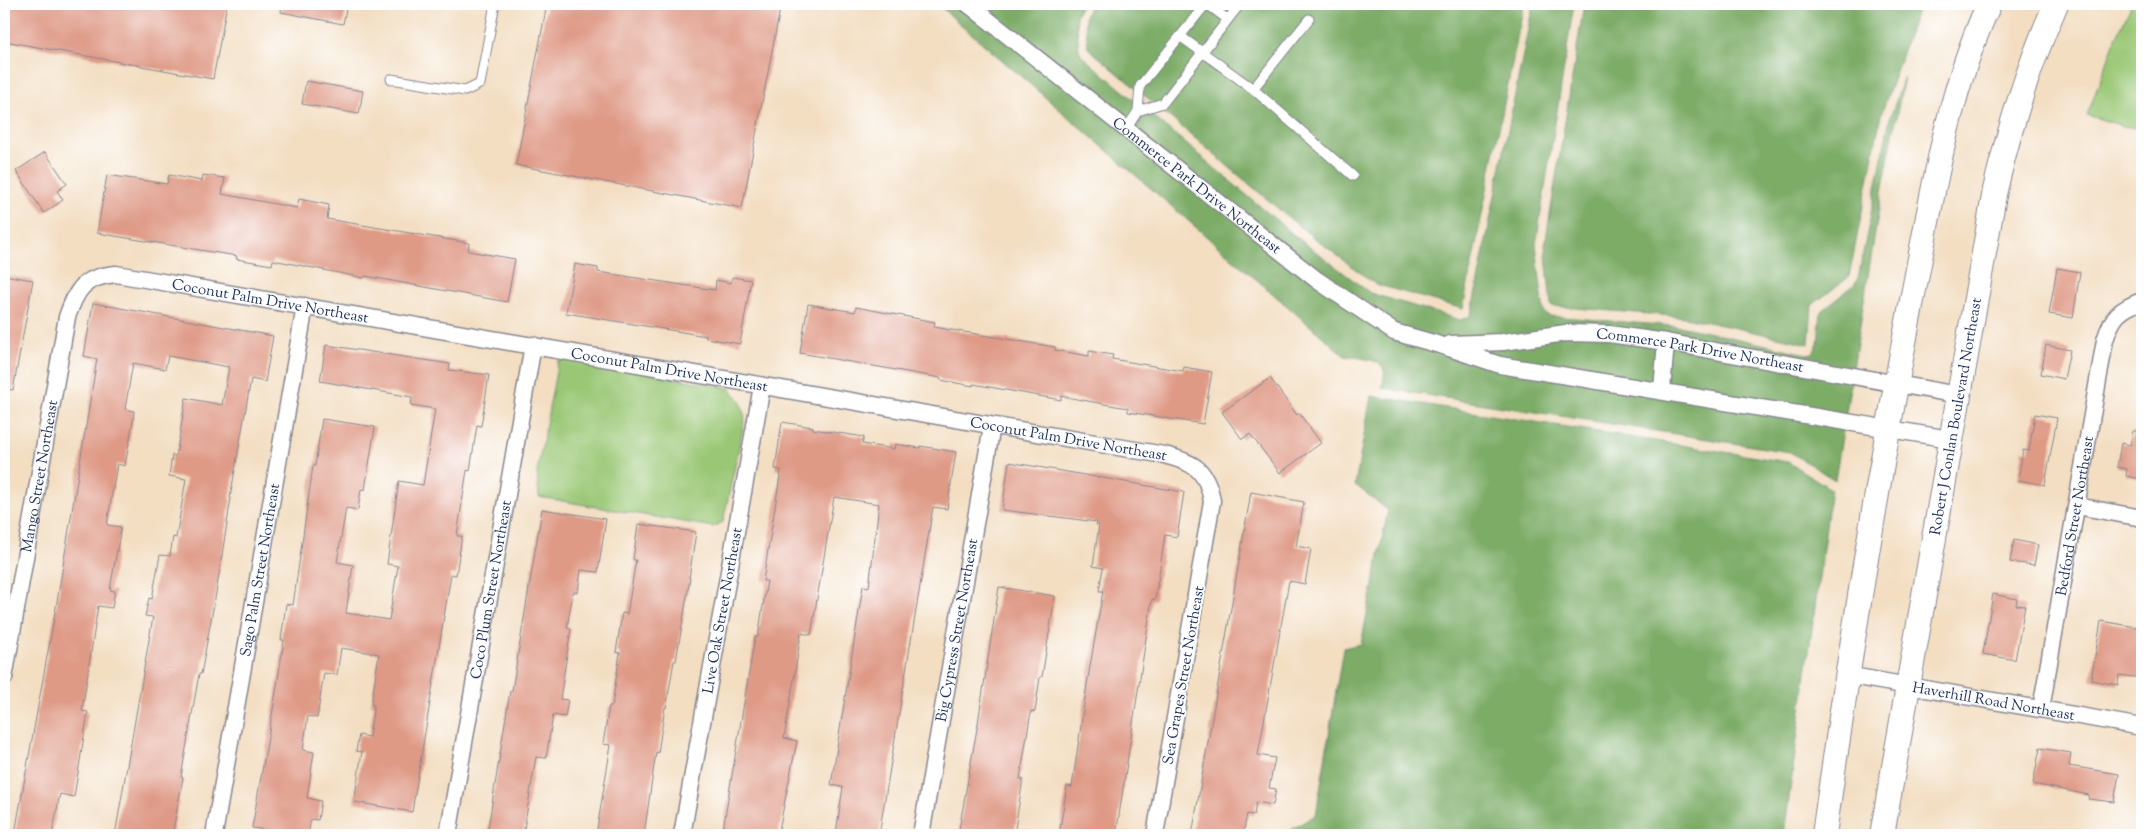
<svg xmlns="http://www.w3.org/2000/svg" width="2146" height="839" font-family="'Sorts Mill Goudy',serif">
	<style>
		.green { fill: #9ac775; stroke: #5a7b6a }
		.forest { fill: #7bac66; stroke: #4b6e62 }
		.building { fill: #df9a86 }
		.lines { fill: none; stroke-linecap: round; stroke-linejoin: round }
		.lane-casing { stroke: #878690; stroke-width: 11 }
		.street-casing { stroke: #878690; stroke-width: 19 }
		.secondary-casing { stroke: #878690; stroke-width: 26 }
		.lane { stroke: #fff; stroke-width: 9 }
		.street { stroke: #fff; stroke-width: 16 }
		.secondary { stroke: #fff; stroke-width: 24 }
		.labels { text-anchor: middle; stroke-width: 4; stroke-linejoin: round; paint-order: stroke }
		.street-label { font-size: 15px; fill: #1b2f5e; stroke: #fff }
	</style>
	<rect width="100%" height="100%" fill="#fff"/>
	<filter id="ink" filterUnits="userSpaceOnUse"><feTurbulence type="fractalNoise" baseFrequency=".02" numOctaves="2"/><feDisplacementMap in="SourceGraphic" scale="10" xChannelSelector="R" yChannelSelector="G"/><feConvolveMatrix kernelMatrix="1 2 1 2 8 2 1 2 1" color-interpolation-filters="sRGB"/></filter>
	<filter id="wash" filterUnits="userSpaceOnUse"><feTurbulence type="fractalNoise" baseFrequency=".0096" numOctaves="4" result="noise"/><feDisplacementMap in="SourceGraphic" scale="20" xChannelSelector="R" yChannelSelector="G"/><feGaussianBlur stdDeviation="1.12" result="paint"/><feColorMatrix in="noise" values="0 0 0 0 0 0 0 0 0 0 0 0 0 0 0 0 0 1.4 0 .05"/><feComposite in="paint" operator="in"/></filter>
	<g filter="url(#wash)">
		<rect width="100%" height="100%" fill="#f3dec2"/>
		<path class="green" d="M2132 4H2142V129L2123 126 2087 115 2116 38Z
			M571 359 729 388 740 400 745 418 723 522 713 527 539 497 537 472 558 361Z"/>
		<path class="forest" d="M937 4H1081L1076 16 1079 50 1083 57 1294 235 1370 293 1460 320 1469 317 1472 311 1533 4H1574L1536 244 1544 313 1550 316 1684 327 1807 354 1813 353 1818 344 1821 311 1854 285 1858 278 1890 118 1904 77 1880 202 1835 480 1790 452 1382 388C1383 383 1385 376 1384 371 1383 358 1355 358 1345 356Z
			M1090 4H1524L1463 309 1375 284 1300 227 1088 48 1085 17Z
			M1584 4H1919L1881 115 1849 277 1812 305 1809 344 1685 317 1551 306 1545 245Z
			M1371 396 1788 462 1831 489 1784 835H1292L1293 828 1316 815 1343 648 1361 644 1388 510 1355 485Z"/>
		<g id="blocks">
			<path class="building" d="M4 4H227L213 79 4 41Z
				M282 4H347L343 24 281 12Z
				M547 4H781L742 208 516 165Z
				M306 81 363 91 359 114 302 104Z
				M45 152 67 184 57 191 63 200 44 213 16 171Z
				M107 175 167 184 169 175 202 181 203 175 225 178 222 194 297 208 299 199 329 205 327 219 469 243 468 251 515 259 507 302 365 276 364 278 273 260 272 265 236 259 237 256 212 252 97 233Z
				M575 264 598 268V272L715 290 716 280 731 283 732 277 751 280 740 344 706 338V336L566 313Z
				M2057 268 2080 272 2073 318 2049 314Z
				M4 275 33 280 13 390 4 389Z
				M93 303 273 336 265 382 251 379 230 498H231L216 593 201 674H199L181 777 183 778 172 835H115L153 617 145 616 149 598 152 599 160 555 170 556 173 537 176 538 186 479 169 476 172 455 176 456 186 398 222 405 229 367 168 356 165 369 133 363 125 409 134 411 133 421 125 466 117 464 107 525 121 527 110 590 115 591 112 608 98 606 82 711 88 712 74 797 60 794 52 835 15 833 58 596 97 359 84 356Z
				M808 304 855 312 856 307 935 322 934 327 1055 347V350L1089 356V351L1113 355 1112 359 1183 371 1184 367 1212 372 1203 424 1128 412V408L1104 404 1061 396V400L973 384V386L940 380 941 378 800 353Z
				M326 345 450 364 449 370 489 375 481 426 477 425 470 471 467 470 457 536H462L456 575 451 574 412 812 354 802 362 752 356 751 359 735 369 737 374 705H371L379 654 341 648 337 675 324 673 317 718 308 716 303 750 314 752 307 798 321 801 318 820 311 819 308 835H300L252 828 275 698 284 640H281L286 604 293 605 313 466H315L322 419 375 427 365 490 361 489 358 510 346 508 337 562 353 565 346 613 389 620 398 566 387 564 399 481 423 485 435 409 411 405 412 397 320 381Z
				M2046 345 2070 350 2064 379 2041 374Z
				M1270 378 1297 415 1299 413 1321 443 1280 473 1250 434 1242 439 1222 412Z
				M2035 414 2057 418 2045 485 2018 480 2023 450 2029 451Z
				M782 422 813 427V429L864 437 862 444 894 449 895 444 920 448V446L956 452 947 509 933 507 879 835H852L836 833 843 787 831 785 863 586 869 587 879 504 834 497 811 635 801 633 794 679 784 738 797 741 778 835H722L755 637H758L767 581H763L781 470 775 469Z
				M2133 431H2142V479L2126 476 2127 469 2117 467 2121 443 2130 445Z
				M1009 462 1184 492 1177 537 1165 535 1155 600 1152 599 1116 835H1059L1067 786 1072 787 1087 684 1103 591H1099L1103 568 1093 566 1099 525H1096L1097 522 1002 510Z
				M1251 492 1304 502 1296 546 1311 549 1305 584 1289 581 1258 755 1275 758 1269 788 1276 789 1273 805 1256 802 1254 815 1247 814 1243 835H1192Z
				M542 509 606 519 598 572 581 570 578 592H573L567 628 571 629 560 699 568 700 565 717 553 715 546 758 536 757 523 835H487L510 691H512Z
				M638 524 696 532 689 578H690L676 661H674L666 708 665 707 658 753 656 752 644 835H596L611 745 603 744 609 706H612L620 653 616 652 622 613 627 614 636 560H633Z
				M2014 540 2038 545 2034 565 2010 562Z
				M999 587 1055 596 1042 677H1040L1035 712 1031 711 1020 779H1023L1014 835H958L978 723Z
				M1993 594 2017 599 2016 605 2025 606 2015 660 1983 654Z
				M2101 621 2142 628V678L2119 675 2118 685 2091 680Z
				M2040 748 2071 753 2069 766 2119 774 2114 802 2088 799 2089 795 2033 784Z"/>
		</g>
	</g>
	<g filter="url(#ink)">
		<use href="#blocks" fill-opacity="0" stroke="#878690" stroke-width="1"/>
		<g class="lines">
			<g class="lane-casing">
				<path id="lane" d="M1206 4 1140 86 1138 111 1163 103 1240 4
					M1207 4 1227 19
					M1180 36 1253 89 1309 19
					M391 79 465 91 480 84 495 4
					M1253 89 1353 176
					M1126 129 1138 111"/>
			</g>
			<g class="street-casing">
				<g id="street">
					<path id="s1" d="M968 4 1317 280 1394 332 1440 345 1500 365 1950 439"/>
					<path id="s2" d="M1450 344 1503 342 1566 333 1609 334 1666 342 1958 395"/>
					<path d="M1662 390 1666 342"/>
					<path d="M2077 506 2142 518"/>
					<path id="s3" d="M1846 675 2142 727"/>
					<path id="s4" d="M4 678 67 317C77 288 84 277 116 274L1164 455C1193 462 1207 469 1212 501L1155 835"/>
					<path id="s5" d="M2041 709 2105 340C2112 317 2119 309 2142 301"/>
					<path id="s6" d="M214 835 305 306"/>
					<path id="s7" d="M448 835 533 345"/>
					<path id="s8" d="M682 835 762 386"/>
					<path id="s9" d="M921 835 992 426"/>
				</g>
			</g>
			<g class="secondary-casing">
				<g id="secondary">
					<path d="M1824 835C1849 656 1878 478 1912 300 1932 200 1946 97 1989 4"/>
					<path id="s10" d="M1882 835 1995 190C2010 126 2029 64 2056 4"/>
				</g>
			</g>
			<use href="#lane" class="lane"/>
			<use href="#street" class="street"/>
			<use href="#secondary" class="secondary"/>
		</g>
	</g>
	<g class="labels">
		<g class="street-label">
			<text dy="5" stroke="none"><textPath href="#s1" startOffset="292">Commerce Park Drive Northeast</textPath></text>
			<text dy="5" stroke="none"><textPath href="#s4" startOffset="594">Coconut Palm Drive Northeast</textPath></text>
			<text dy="5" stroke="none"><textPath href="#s2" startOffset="252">Commerce Park Drive Northeast</textPath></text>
			<text dy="5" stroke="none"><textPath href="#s4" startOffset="999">Coconut Palm Drive Northeast</textPath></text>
			<text dy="5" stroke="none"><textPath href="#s10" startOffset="425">Robert J Conlan Boulevard Northeast</textPath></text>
			<text dy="5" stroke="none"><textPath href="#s4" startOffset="1404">Coconut Palm Drive Northeast</textPath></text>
			<text dy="5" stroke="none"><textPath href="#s4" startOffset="205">Mango Street Northeast</textPath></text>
			<text dy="5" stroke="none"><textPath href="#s5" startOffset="196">Bedford Street Northeast</textPath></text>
			<text dy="5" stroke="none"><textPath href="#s6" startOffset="269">Sago Palm Street Northeast</textPath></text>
			<text dy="5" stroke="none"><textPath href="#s7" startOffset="249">Coco Plum Street Northeast</textPath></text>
			<text dy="5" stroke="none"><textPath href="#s8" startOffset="228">Live Oak Street Northeast</textPath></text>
			<text dy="5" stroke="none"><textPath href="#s9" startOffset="208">Big Cypress Street Northeast</textPath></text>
			<text transform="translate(1183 675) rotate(-80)" y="5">Sea Grapes Street Northeast</text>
			<text dy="5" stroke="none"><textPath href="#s3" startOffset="150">Haverhill Road Northeast</textPath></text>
		</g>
	</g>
	<rect width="2146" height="839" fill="none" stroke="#fff" stroke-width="20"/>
</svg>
